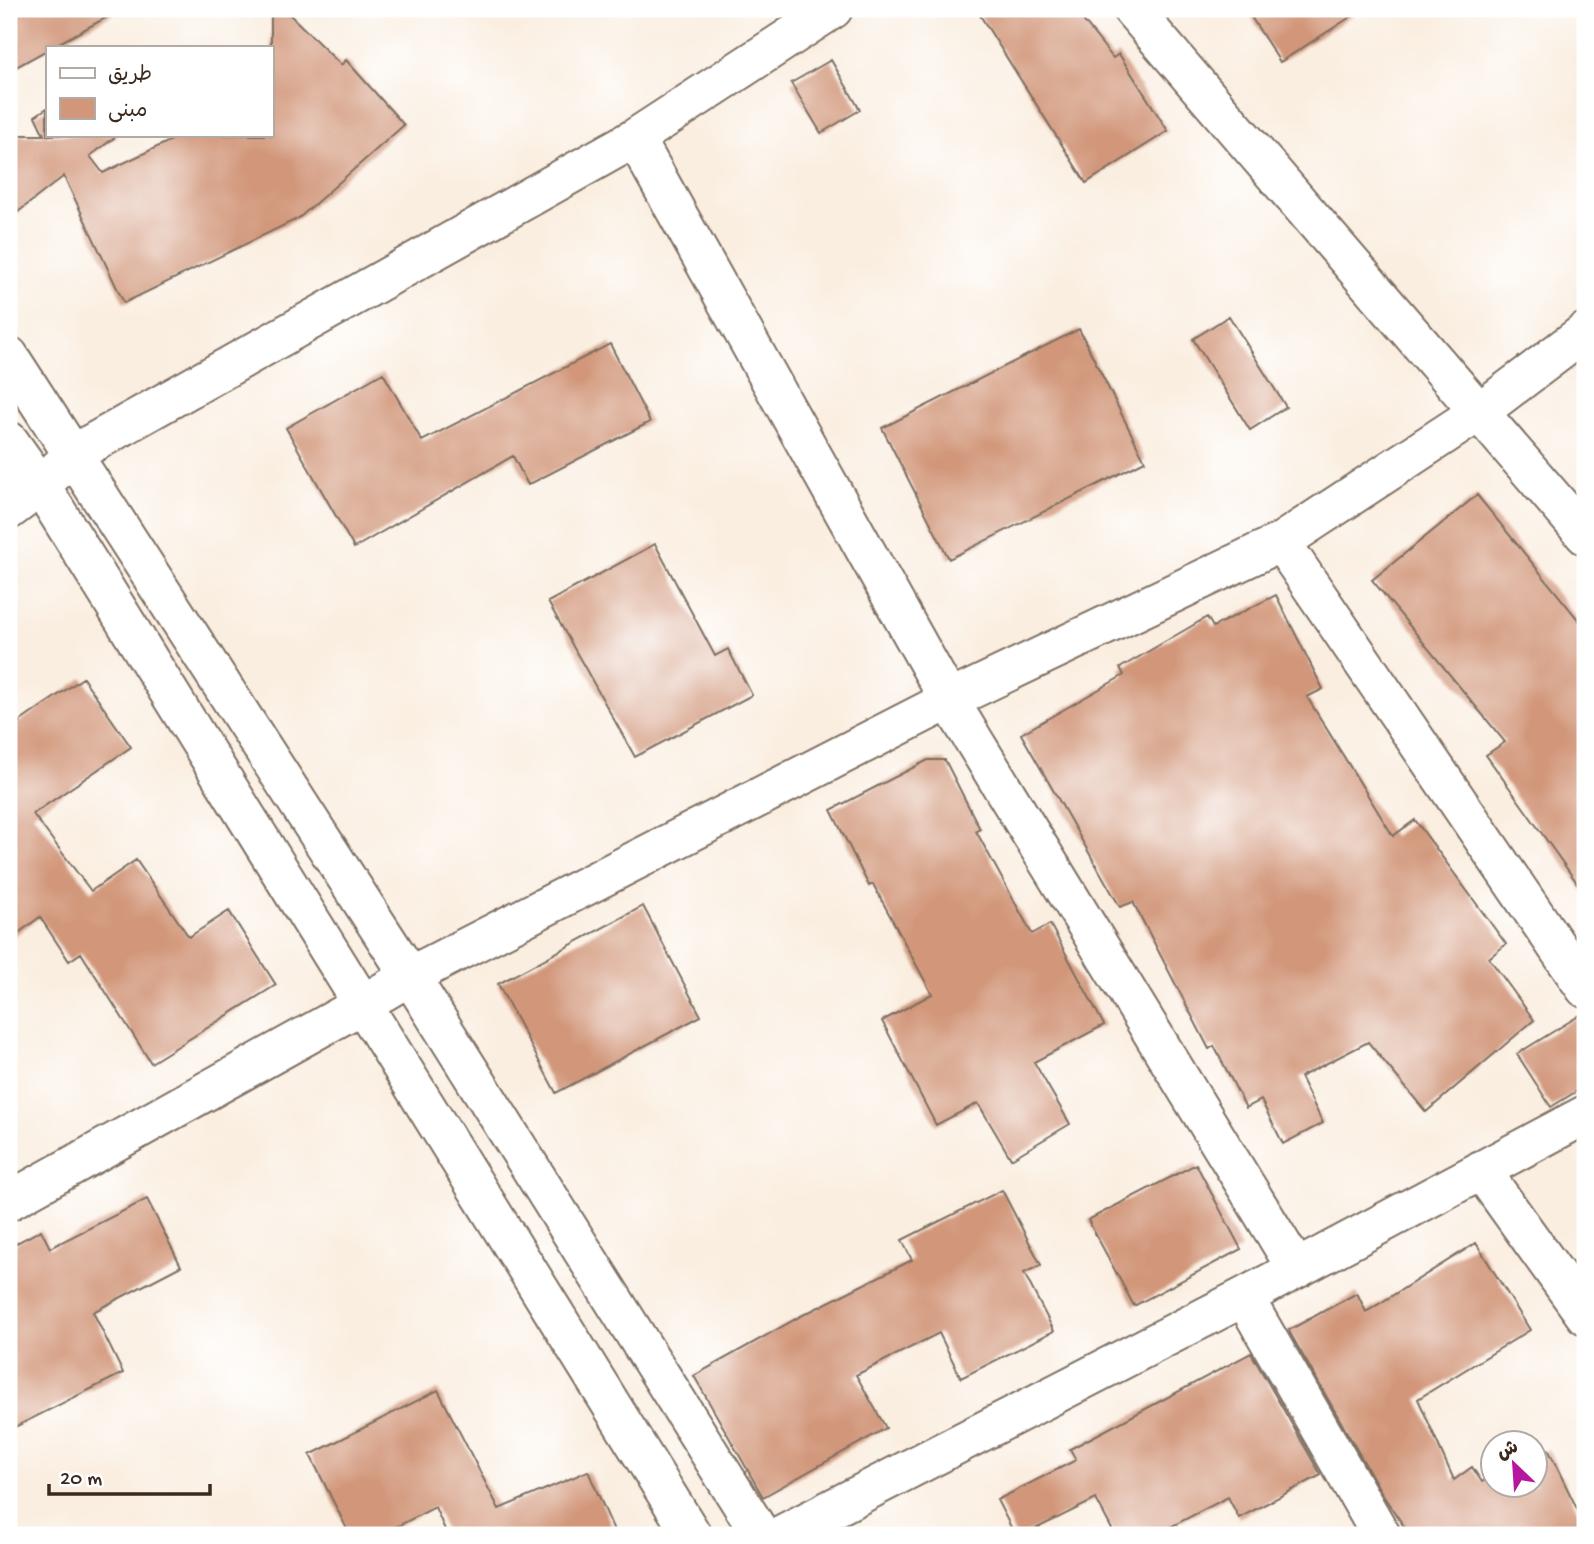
<svg xmlns="http://www.w3.org/2000/svg" width="1594" height="1544" font-family="'Gochi Hand','Playpen Sans Arabic',sans-serif">
	<style>
		.building { fill: #d2977a }
		.lines { fill: none; stroke-linecap: round; stroke-linejoin: round }
		.minor-casing { stroke: #7e6f62; stroke-width: 42 }
		.tertiary-casing { stroke: #7e6f62; stroke-width: 42 }
		.minor { stroke: #fff; stroke-width: 38 }
		.tertiary { stroke: #fff; stroke-width: 38 }
	</style>
	<rect width="100%" height="100%" fill="#fff"/>
	<filter id="ink" filterUnits="userSpaceOnUse"><feTurbulence type="fractalNoise" baseFrequency=".0143" numOctaves="2"/><feDisplacementMap in="SourceGraphic" scale="14" xChannelSelector="R" yChannelSelector="G"/><feConvolveMatrix kernelMatrix="1 2 1 2 8 2 1 2 1" color-interpolation-filters="sRGB"/></filter>
	<filter id="wash" filterUnits="userSpaceOnUse"><feTurbulence type="fractalNoise" baseFrequency=".00686" numOctaves="4" result="noise"/><feDisplacementMap in="SourceGraphic" scale="28" xChannelSelector="R" yChannelSelector="G"/><feGaussianBlur stdDeviation="1.57" result="paint"/><feColorMatrix in="noise" values="0 0 0 0 0 0 0 0 0 0 0 0 0 0 0 0 0 1.4 0 .05"/><feComposite in="paint" operator="in"/></filter>
	<g filter="url(#wash)">
		<rect width="100%" height="100%" fill="#faeee0"/>
		<g id="blocks">
			<path class="building" d="M9 9H122L52 47H47V50L9 71Z
				M271 9H284L341 65 346 60 404 125 299 218 124 303 64 176 9 219V135H44L35 116 47 108V135H118L90 156 103 173 182 135H271Z
				M976 9H1074L1113 58 1119 54 1168 131 1086 183Z
				M1246 9H1363L1280 62Z
				M831 60 860 110 821 133 791 83Z
				M1229 316 1286 407 1250 430 1193 339Z
				M1079 329 1145 461 949 559 882 428Z
				M610 344 650 422 528 485 513 456 354 548 286 428 383 373 422 441Z
				M1477 495 1585 628V894L1486 755 1505 742 1372 580Z
				M655 544 715 656 728 649 752 695 635 757 548 602Z
				M1276 595 1323 689 1307 697 1393 836 1415 820 1506 944 1489 958 1534 1020 1426 1112 1368 1042 1300 1077 1323 1123 1283 1144 1261 1100 1246 1108 1214 1046 1209 1049 1133 902 1120 907 1021 734 1124 675 1120 668 1207 617 1213 627Z
				M83 678 131 747 33 814 91 891 136 860 189 937 229 911 276 985 151 1063 81 953 69 961 40 917 9 940V729Z
				M928 760H945L980 829 976 831 1032 934 1050 924 1104 1025 1034 1062 1070 1124 1011 1159 978 1103 936 1125 882 1021 932 994 873 884 869 886 831 810Z
				M643 906 701 1016 556 1093 498 984Z
				M1585 1012V1086L1551 1107 1517 1054Z
				M1196 1164 1241 1249 1134 1306 1088 1220Z
				M1002 1190 1041 1265 1024 1273 1054 1331 961 1378 939 1333 856 1375 886 1428 763 1497 694 1376 801 1316 912 1260 902 1240Z
				M147 1199 181 1266 93 1312 123 1373 9 1430V1247L41 1230 50 1248Z
				M1476 1243 1530 1330 1418 1399 1454 1480 1472 1467 1482 1482 1493 1476V1485H1535V1456L1548 1449 1585 1525V1535H1410L1384 1497 1290 1333 1289 1330 1357 1293 1366 1312Z
				M1251 1353 1321 1475 1239 1518 1228 1497 1155 1535H1115L1096 1499 1023 1535H1015L997 1500 1076 1460 1070 1449Z
				M438 1390 499 1509 588 1471 616 1535H438L446 1532 435 1507 380 1535H350L310 1455Z"/>
		</g>
	</g>
	<g filter="url(#ink)">
		<use href="#blocks" fill-opacity="0" stroke="#7e6f62" stroke-width="2"/>
		<g class="lines">
			<g class="minor-casing">
				<path id="minor" d="M1132 9 1585 535
					M635 138 949 700 1296 1268
					M9 510 41 486 73 454 635 138 833 9
					M1281 542 1585 988
					M1481 1170 1585 1315
					M9 1201 363 1004 410 976 949 700 1281 542 1479 412 1585 332
					M1244 1297 1381 1535
					M781 1535 1244 1297 1585 1115"/>
			</g>
			<g class="tertiary-casing">
				<path id="tertiary" d="M9 356 410 976 761 1535
					M9 441 41 486 692 1535"/>
			</g>
			<use href="#minor" class="minor"/>
			<use href="#tertiary" class="tertiary"/>
		</g>
	</g>
	<rect width="1594" height="1544" fill="none" stroke="#fff" stroke-width="35"/>
	<rect x="46" y="46" width="228" height="91" fill="#ffffff" stroke="#b1aaa5" stroke-width="2"/>
	<rect x="60" y="68" width="35" height="10" fill="#ffffff" stroke="#b1aaa5" stroke-width="2"/>
	<text x="108" y="80" font-size="21" fill="#3b2a1e">طريق</text>
	<rect x="60" y="98" width="35" height="21" fill="#d2977a" stroke="#b1aaa5" stroke-width="2"/>
	<text x="108" y="116" font-size="21" fill="#3b2a1e">مبنى</text>
	<g transform="translate(1514 1464) rotate(335)"><circle r="33" fill="#ffffff" stroke="#b1aaa5" stroke-width="2"/>
	<path d="M0-5L12 26L0 18L-12 26Z" fill="#b5179e"/>
	<text y="-10" font-size="19" font-weight="bold" text-anchor="middle" fill="#3b2a1e">ش</text>
	</g>
	<path d="M49 1484v10h161v-10" fill="none" stroke="#3b2a1e" stroke-width="3.5"/>
	<text x="60" y="1484" font-size="21" fill="#3b2a1e" stroke="#ffffff" stroke-width="5" paint-order="stroke">20 m</text>
</svg>
